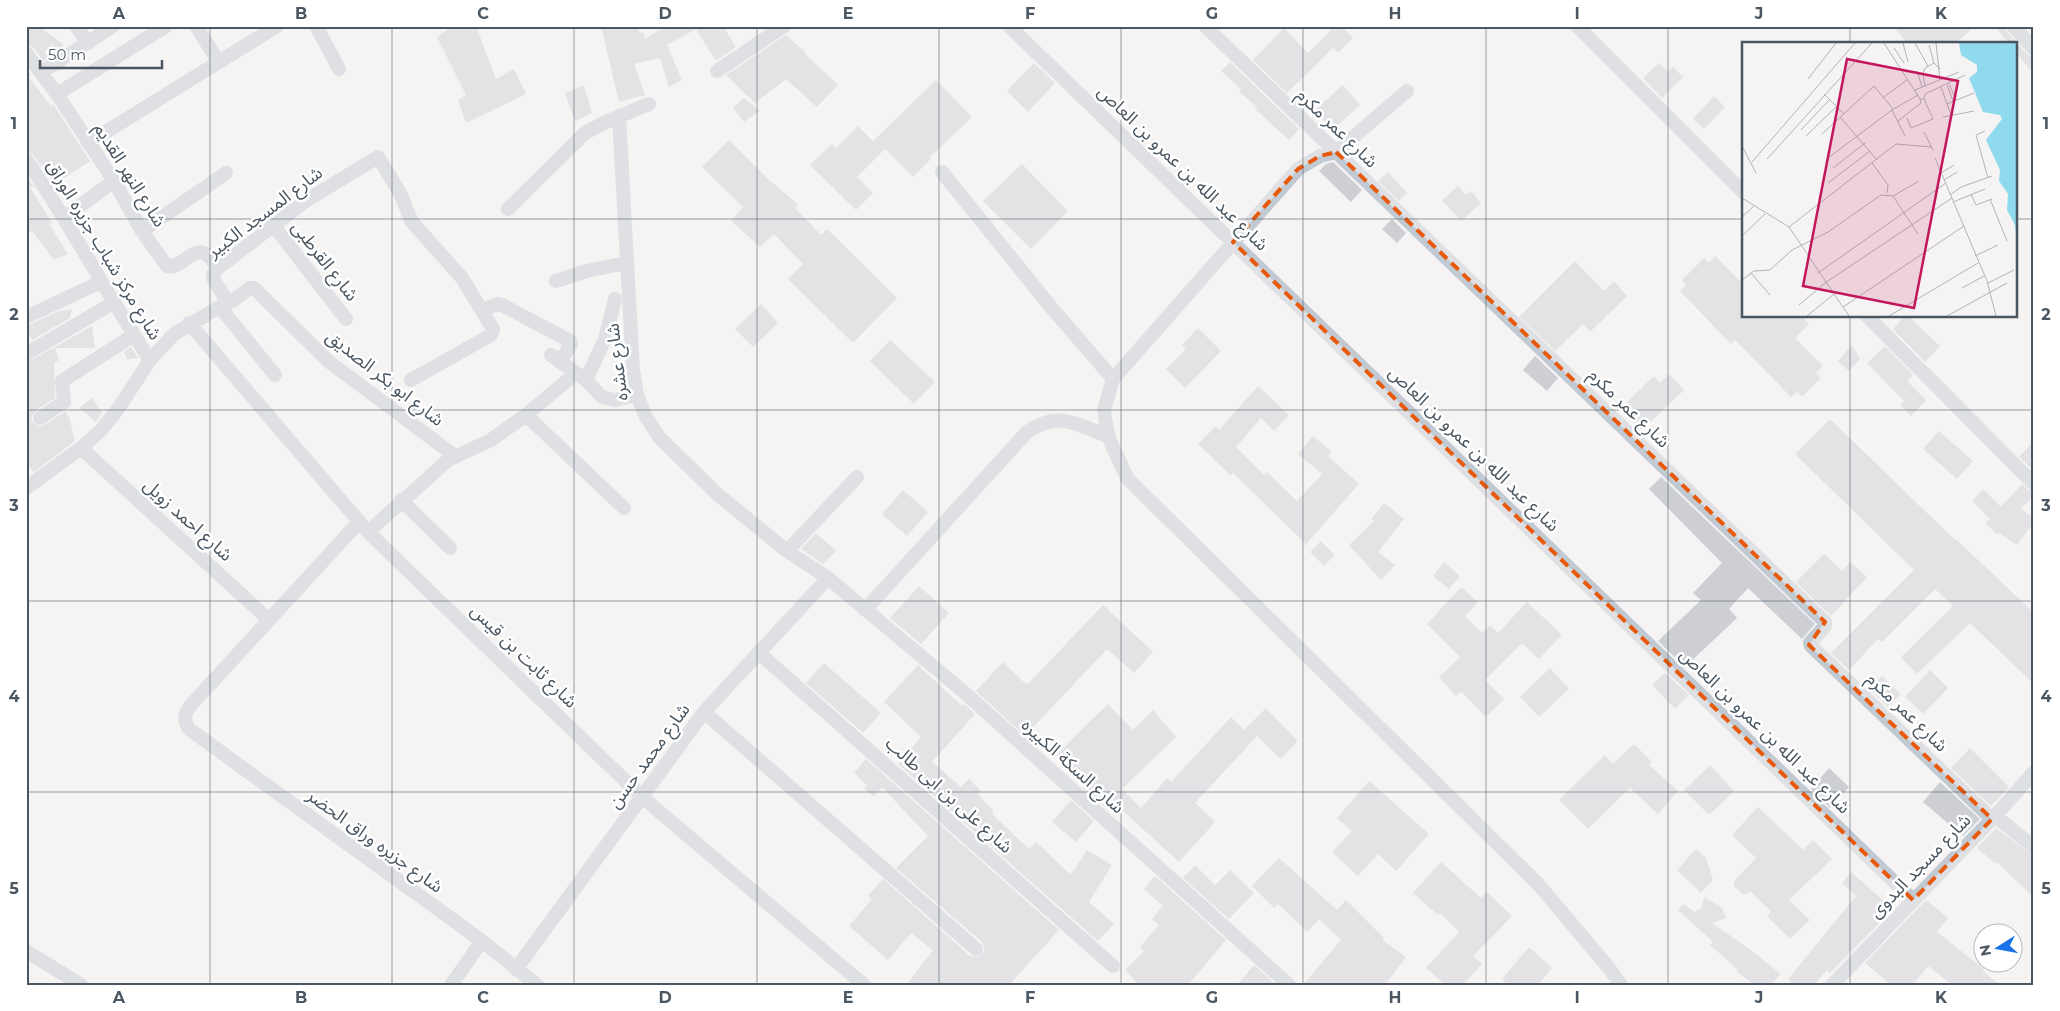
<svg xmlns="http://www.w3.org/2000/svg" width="2060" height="1011" font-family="Montserrat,'Noto Sans Arabic',sans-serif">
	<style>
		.building { fill: #cdcfd5 }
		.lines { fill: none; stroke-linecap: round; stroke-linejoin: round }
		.minor { stroke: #c1cad2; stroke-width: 14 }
		.marked { fill: none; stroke: #e8590c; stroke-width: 4; stroke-dasharray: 10 6; stroke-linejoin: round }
		.grid { fill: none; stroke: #4a5661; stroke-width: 1; stroke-opacity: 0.55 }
		.labels { text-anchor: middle; stroke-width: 5; stroke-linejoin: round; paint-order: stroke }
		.street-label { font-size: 18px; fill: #4a5661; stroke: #fff }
		.inset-road { fill: none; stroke: #b1b4b9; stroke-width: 1 }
		.view { fill: #c2185b; fill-opacity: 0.15; stroke: #c2185b; stroke-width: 2.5 }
		.inset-edge { fill: none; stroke: #4a5661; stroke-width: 2.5 }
		.neatline { fill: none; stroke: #4a5661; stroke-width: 2 }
		.grid-label { font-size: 16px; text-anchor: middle; font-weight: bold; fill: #4a5661 }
	</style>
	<rect width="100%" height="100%" fill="#f5f3f3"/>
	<path class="building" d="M26 26H39L64 45 43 61 33 47 26 44Z
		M453 26H476L496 79 514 69 526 94 466 123 458 100 466 95 437 37Z
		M601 26H637L640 33 643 32 645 39 666 26H723L736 47 716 61 696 29 667 45 682 80 669 87 660 58 634 64 645 95 619 102Z
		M1335 26H1341L1353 38 1338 53 1333 48 1287 93 1253 60 1284 28 1308 53Z
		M1893 26H1976L1954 44H1908Z
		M1995 26H2004L2007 32 2028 55 2034 58V74L2016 53V44H2009Z
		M786 35 806 53 805 54 838 85 817 107 786 79 755 103 726 75Z
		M1230 62 1299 129 1289 140 1255 109 1257 107 1239 92 1241 89 1221 71Z
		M1034 63 1055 83 1028 112 1007 91Z
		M1659 63 1668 72 1673 67 1683 77 1662 98 1643 78Z
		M26 68 31 75 28 77 51 106 53 104 90 161 57 183 56 181 52 182 33 154 26 150Z
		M936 80 972 117 930 157 931 159 913 177 885 149 857 177 873 193 856 210 810 165 832 144 836 148 858 126 873 141Z
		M584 85 592 113 575 121 565 93Z
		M1343 85 1360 105 1332 130 1315 110Z
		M1714 96 1725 107 1704 129 1693 119Z
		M744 98 760 111 744 122 733 108Z
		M729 140 768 179 798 204 795 208 821 235 827 229 897 298 853 343 788 279 803 264 774 234 760 247 731 221 743 207 702 167Z
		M1333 162 1362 190 1351 202 1319 171 1326 164Z
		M1022 164 1068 211 1031 249 983 201Z
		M1388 172 1407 193 1399 201 1378 181Z
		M26 175 34 187H30L52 223 49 224 68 254 54 260 32 231 26 233Z
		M1458 186 1466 195 1471 191 1481 203 1461 221 1442 200Z
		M1392 219 1406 233 1397 243 1382 229Z
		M1715 256 1744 285V316H1802L1809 324 1795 338 1823 366 1816 373 1821 378 1802 397 1797 392 1791 397 1735 340 1731 344 1680 291 1686 285 1682 280 1704 258 1709 263Z
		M1575 261 1604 291 1614 281 1627 296 1590 332 1583 324 1555 351 1519 317Z
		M761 304 778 323 753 347 735 329Z
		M72 309 70 318 32 340 26 330V326L59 311Z
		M1905 316H1908L1940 346 1925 362 1893 329Z
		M92 326 95 348H55L59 360 54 363 55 398 35 411 31 418 33 423 41 427 66 411 68 417 69 416 75 441 34 472 26 464V363Z
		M1198 328 1221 351 1185 388 1166 369 1186 349 1182 345Z
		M890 340 935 382 914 404 870 361Z
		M1852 345 1860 359 1849 371 1838 361Z
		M1885 346 1913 375 1907 381 1926 400 1911 416 1900 405 1904 401 1867 363Z
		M131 347 138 358 127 359 124 352Z
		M1535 356 1558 378 1547 391 1523 370Z
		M1669 374 1684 390 1642 430 1621 408 1654 376 1660 383Z
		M1258 386 1289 415 1274 431 1261 418 1236 447 1264 475 1267 472 1297 501 1322 474 1298 454 1313 436 1332 452 1328 456 1359 484 1306 544 1233 473 1231 476 1198 444 1216 426 1219 430Z
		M92 398 102 412 96 422 79 408Z
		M1830 419 1955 540 1956 539 2034 613V684L1970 623 1917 674 1901 657 1953 606 1935 589 1882 642 1878 639 1849 670 1831 653 1914 570 1795 454Z
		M1939 431 1973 461 1957 479 1923 449Z
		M2034 441V471L2019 457Z
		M1661 477 1815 624 1802 639 1748 588 1729 609 1737 618 1685 667 1658 641 1701 600 1693 593 1722 563 1649 489Z
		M2022 484 2028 490 2034 493V495L2021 509 2034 518V522L2017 545 1999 533 1998 535 1985 523 1990 519 1972 501 1983 489 2001 507Z
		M903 490 928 512 907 536 882 514Z
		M1384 503 1404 519 1378 552 1395 565 1381 580 1349 545 1374 521 1371 519Z
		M816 533 836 551 823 564 801 549Z
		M1321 541 1335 555 1324 566 1310 552Z
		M1824 554 1842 571 1850 562 1867 577 1831 616 1796 582Z
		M1444 562 1460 576 1449 589 1433 576Z
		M919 586 949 613 921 644 890 618Z
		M1461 587 1478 602 1465 616 1482 633 1490 625 1498 633 1527 602 1562 635 1539 659 1522 643 1485 680 1504 699 1486 717 1461 691 1456 696 1439 677 1460 657 1427 624Z
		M1103 605 1153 652 1134 673 1107 649 1025 736 976 691 1003 662 1027 685Z
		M824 663 881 713 863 733 806 683Z
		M918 665 962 706 964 704 975 714 932 762 961 787 969 779 981 791 978 794 994 812 992 814 1029 849 1036 842 1071 875 1087 850 1112 865 1089 902 1114 924 1098 941 898 764 921 737 884 702Z
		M1550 668 1569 689 1539 717 1520 697Z
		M1930 670 1948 688 1923 714 1905 697Z
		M1665 673 1689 695 1675 709 1652 685Z
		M1882 676 1901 694 1888 707 1869 689Z
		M1108 704 1133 730 1153 710 1176 737 1122 789 1141 808 1167 778 1171 782 1231 717 1244 730 1266 708 1298 741 1281 759 1257 736 1195 803 1215 822 1179 862 1123 811 1120 814 1109 803 1105 807 1082 787 1086 783 1056 755Z
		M1634 744 1652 762 1649 765 1678 791 1658 814 1630 788 1588 829 1559 800 1605 755 1613 764Z
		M1970 748 2009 787 1991 806 1951 768Z
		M866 759 1059 930 1009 985H906L933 950 911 933 888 960 849 926 872 899 868 896 883 879 970 956 979 957 985 950 982 942 896 868 928 836 882 787 874 797 864 789 867 785 854 773Z
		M1710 765 1734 791 1709 815 1684 790Z
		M1829 768 1849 787 1830 808 1811 789Z
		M1369 781 1429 834 1396 871 1378 854 1358 876 1332 852 1352 831 1337 818Z
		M1940 782 1980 819 1963 836 1923 802Z
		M1071 800 1094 821 1076 842 1052 822Z
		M1758 807 1803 850 1813 840 1832 859 1789 900 1810 920 1790 939 1767 916 1771 911 1750 891 1747 894H1742L1734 886V881L1756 858 1732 835Z
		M1996 828 2034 856V898L1997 862 1996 864 1977 848Z
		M1696 849 1706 858 1713 880 1701 893 1677 870Z
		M1279 858 1337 910 1346 900 1384 938 1382 940 1406 957 1385 985H1303L1341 940 1319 919 1307 932 1278 904 1274 908 1252 886Z
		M1441 862 1481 898 1487 892 1512 916 1473 956 1482 964 1463 985H1445L1426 968 1459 932 1440 913 1438 915 1413 893Z
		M1195 865 1215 885 1230 870 1254 893 1229 919 1183 878Z
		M1851 872 1893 909 1830 973 1827 970 1814 985H1794L1788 979 1856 896 1842 883Z
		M1155 876 1226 940 1188 985H1139L1125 970 1144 951 1140 947 1159 925 1152 919 1163 906 1144 889Z
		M1704 897 1722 908 1726 918 1712 923 1752 951 1781 974 1771 985H1754L1736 971 1737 969 1710 945 1713 942 1678 910 1683 904 1695 912 1702 907Z
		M1926 900 1948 918 1937 932 1984 969 1983 971 2000 985H1952L1928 966 1913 985H1891L1865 963Z
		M1529 947 1552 968 1538 985H1508L1502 979Z
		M1254 965 1276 985H1237Z"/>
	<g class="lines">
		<path class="minor" d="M76 26 88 43
			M196 26 218 61
			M316 26 339 69
			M1009 26 1913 900
			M1205 26C1411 226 1618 424 1825 622V626L1810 643 1811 646 1992 819
			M1577 26 1744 193
			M2013 26 2034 49
			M26 53 57 94 114 181 142 231 167 266C180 270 191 248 204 253 210 255 215 264 218 268
			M717 71 784 26
			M42 72 113 26
			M1407 91 1336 152 1320 156 1298 169 1113 379 1104 410 1108 436 1127 478 1539 885 1609 968 1621 985
			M57 94 166 26
			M619 116 633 370 637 395 646 417 659 437 717 494 787 551 828 578 965 693 1289 985
			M88 143 277 26
			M26 159C70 224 107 294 150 360
			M942 172 1050 306 1113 379
			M508 209 585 133 606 122 649 104
			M65 217 114 181
			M274 226 346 319
			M142 231 226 173
			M556 281 587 271 626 263
			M226 303 232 301 250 288H254L328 361 455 456
			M220 307 275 375
			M482 310 498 304 502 305 570 341 571 344 560 362
			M1867 316 2034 484
			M26 317 101 282
			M189 323 368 532 642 797 864 985
			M26 354 113 303
			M551 355 586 380 602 397 615 400 637 395
			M586 380 605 339 615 299
			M526 415 624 508
			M40 418 64 402 62 381 134 335
			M81 448 269 620
			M26 488 81 448 101 430 118 409 150 360 174 334 226 303C225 291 213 286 213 274L218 268 307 200 378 157 400 193 412 222 462 278 493 329 491 335 411 380
			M401 500 450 548
			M359 522 191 705C184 714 183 719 189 729L482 941 537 985
			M368 532 448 460 491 440 526 415 576 373
			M787 551 857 477
			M865 610 1027 432C1060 410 1074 424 1108 436
			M759 653 1113 966
			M704 712 976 949
			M1995 816 2034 847
			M26 951 81 985
			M516 969 704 712 828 578
			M451 985 482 941
			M1832 985 1995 816 2034 772"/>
	</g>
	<path d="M0 0H2060V1011H0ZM1336 152 1825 622 1809 645 1992 819 1913 900 1233 242 1298 169 1320 156Z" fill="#f5f3f3" fill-opacity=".55" fill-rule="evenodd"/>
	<path class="marked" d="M1336 152 1825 622 1809 645 1992 819 1913 900 1233 242 1298 169 1320 156Z"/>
	<path class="grid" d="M210 26V985M392 26V985M574 26V985M757 26V985M939 26V985M1121 26V985M1303 26V985M1486 26V985M1668 26V985M1850 26V44M26 219H1744M2016 219H2034M1850 316V985M26 410H2034M26 601H2034M26 792H2034"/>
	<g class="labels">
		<g class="street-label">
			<text transform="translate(1337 128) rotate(44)" y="6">شارع عمر مكرم</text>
			<text transform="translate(1183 168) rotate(44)" y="6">شارع عبد الله بن عمرو بن العاص</text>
			<text transform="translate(130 175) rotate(58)" y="6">شارع النهر القديم</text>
			<text transform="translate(265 212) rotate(-37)" y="6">شارع المسجد الكبير</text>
			<text transform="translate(104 250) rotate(59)" y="6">شارع مركز شباب جزيره الوراق</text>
			<text transform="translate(325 261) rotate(52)" y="6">شارع القرطبى</text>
			<text transform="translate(617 362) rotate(-97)" y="6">شارع عشره</text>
			<text transform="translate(385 378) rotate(38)" y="6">شارع ابو بكر الصديق</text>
			<text transform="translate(1629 408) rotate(44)" y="6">شارع عمر مكرم</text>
			<text transform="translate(1474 449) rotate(44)" y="6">شارع عبد الله بن عمرو بن العاص</text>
			<text transform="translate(188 520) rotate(42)" y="6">شارع احمد زويل</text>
			<text transform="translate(524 656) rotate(44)" y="6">شارع ثابت بن قيس</text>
			<text transform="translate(1907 712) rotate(44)" y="6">شارع عمر مكرم</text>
			<text transform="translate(1765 731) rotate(44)" y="6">شارع عبد الله بن عمرو بن العاص</text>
			<text transform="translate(649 756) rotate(-54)" y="6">شارع محمد حسن</text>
			<text transform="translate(1073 766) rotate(42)" y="6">شارع السكة الكبيره</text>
			<text transform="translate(949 795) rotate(42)" y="6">شارع على بن ابى طالب</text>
			<text transform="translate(375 841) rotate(36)" y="6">شارع جزيره وراق الحضر</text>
			<text transform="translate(1920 866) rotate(-46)" y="6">شارع مسجد البدوى</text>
		</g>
	</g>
	<g transform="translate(1742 42)">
		<rect width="275" height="275" fill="#f5f3f3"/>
		<path d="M217 1H275V201L273 183 265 168 266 152 257 139 258 128 244 98 260 77 258 73 241 70 227 36 235 30V23L219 13Z" fill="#90daee"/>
		<path class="inset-road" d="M142 1 178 57H182L191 77 169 86 165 76M161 1 166 20M173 1 186 24M194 1 198 38M187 3 192 21M152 6 162 21M175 29 180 45M66 37 94 1M207 42 214 58M205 43 211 59M183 44 181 32 183 26 192 21 198 27M199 45 209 73M173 48 217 30M82 52 102 72M142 55 165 38M182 57 183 52 223 33M205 62 232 51M150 68 163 94M98 75 135 118M201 75 232 69M156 79 179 61 178 57M59 88 88 57M243 89 234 93 246 136M182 90 191 108M80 92 132 44 151 67M64 94 95 64M0 104 14 131M86 116 150 68 176 53M193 116 245 239 254 274M25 117 130 1M10 120 113 1M130 121 146 143 145 151M91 126 123 101M199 131 212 123M202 138 215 130M86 141 128 109M229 152 234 163 250 157M208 153 219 145 250 134M151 154 177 139M0 156 47 185 107 274M248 157 265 199M211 160 243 147M0 175 12 164M47 185 154 102 190 105M0 194 23 172M233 214 256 203M9 231 28 253M76 231 204 141M0 238 12 229 28 228 50 208 86 190 139 153 151 154 176 192M83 241 210 156M246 241 272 228M220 246 242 234M57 263 83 241M101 265 222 184M65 274 92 252M147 274 236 221M205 274 265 241"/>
		<path class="view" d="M105 17 216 39 172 266 61 244Z"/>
		<rect width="275" height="275" class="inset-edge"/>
	</g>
	<rect width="2060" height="1011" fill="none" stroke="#ffffff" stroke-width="55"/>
	<g transform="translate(1998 948) rotate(259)"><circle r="24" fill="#ffffff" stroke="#b7bbc0"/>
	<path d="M0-4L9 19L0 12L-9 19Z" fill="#1a73e8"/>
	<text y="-8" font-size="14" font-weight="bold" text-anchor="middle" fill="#4a5661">N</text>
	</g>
	<path d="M40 60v8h122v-8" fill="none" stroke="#4a5661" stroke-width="2.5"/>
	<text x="48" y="60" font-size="15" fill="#4a5661" stroke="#ffffff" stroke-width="4" paint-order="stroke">50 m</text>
	<rect x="28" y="28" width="2004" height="956" class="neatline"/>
	<g class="grid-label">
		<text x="119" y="19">A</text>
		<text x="301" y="19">B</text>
		<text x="483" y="19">C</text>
		<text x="665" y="19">D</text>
		<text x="848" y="19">E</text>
		<text x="1030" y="19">F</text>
		<text x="1212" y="19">G</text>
		<text x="1395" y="19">H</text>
		<text x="1577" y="19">I</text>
		<text x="1759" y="19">J</text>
		<text x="1941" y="19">K</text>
		<text x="14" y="129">1</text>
		<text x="2046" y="129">1</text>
		<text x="14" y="320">2</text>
		<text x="2046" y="320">2</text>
		<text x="14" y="511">3</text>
		<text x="2046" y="511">3</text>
		<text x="14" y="702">4</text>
		<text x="2046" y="702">4</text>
		<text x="14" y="894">5</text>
		<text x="2046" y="894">5</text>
		<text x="119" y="1003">A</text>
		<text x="301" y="1003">B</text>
		<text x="483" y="1003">C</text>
		<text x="665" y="1003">D</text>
		<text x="848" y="1003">E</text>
		<text x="1030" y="1003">F</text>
		<text x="1212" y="1003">G</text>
		<text x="1395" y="1003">H</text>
		<text x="1577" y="1003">I</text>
		<text x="1759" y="1003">J</text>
		<text x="1941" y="1003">K</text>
	</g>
</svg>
